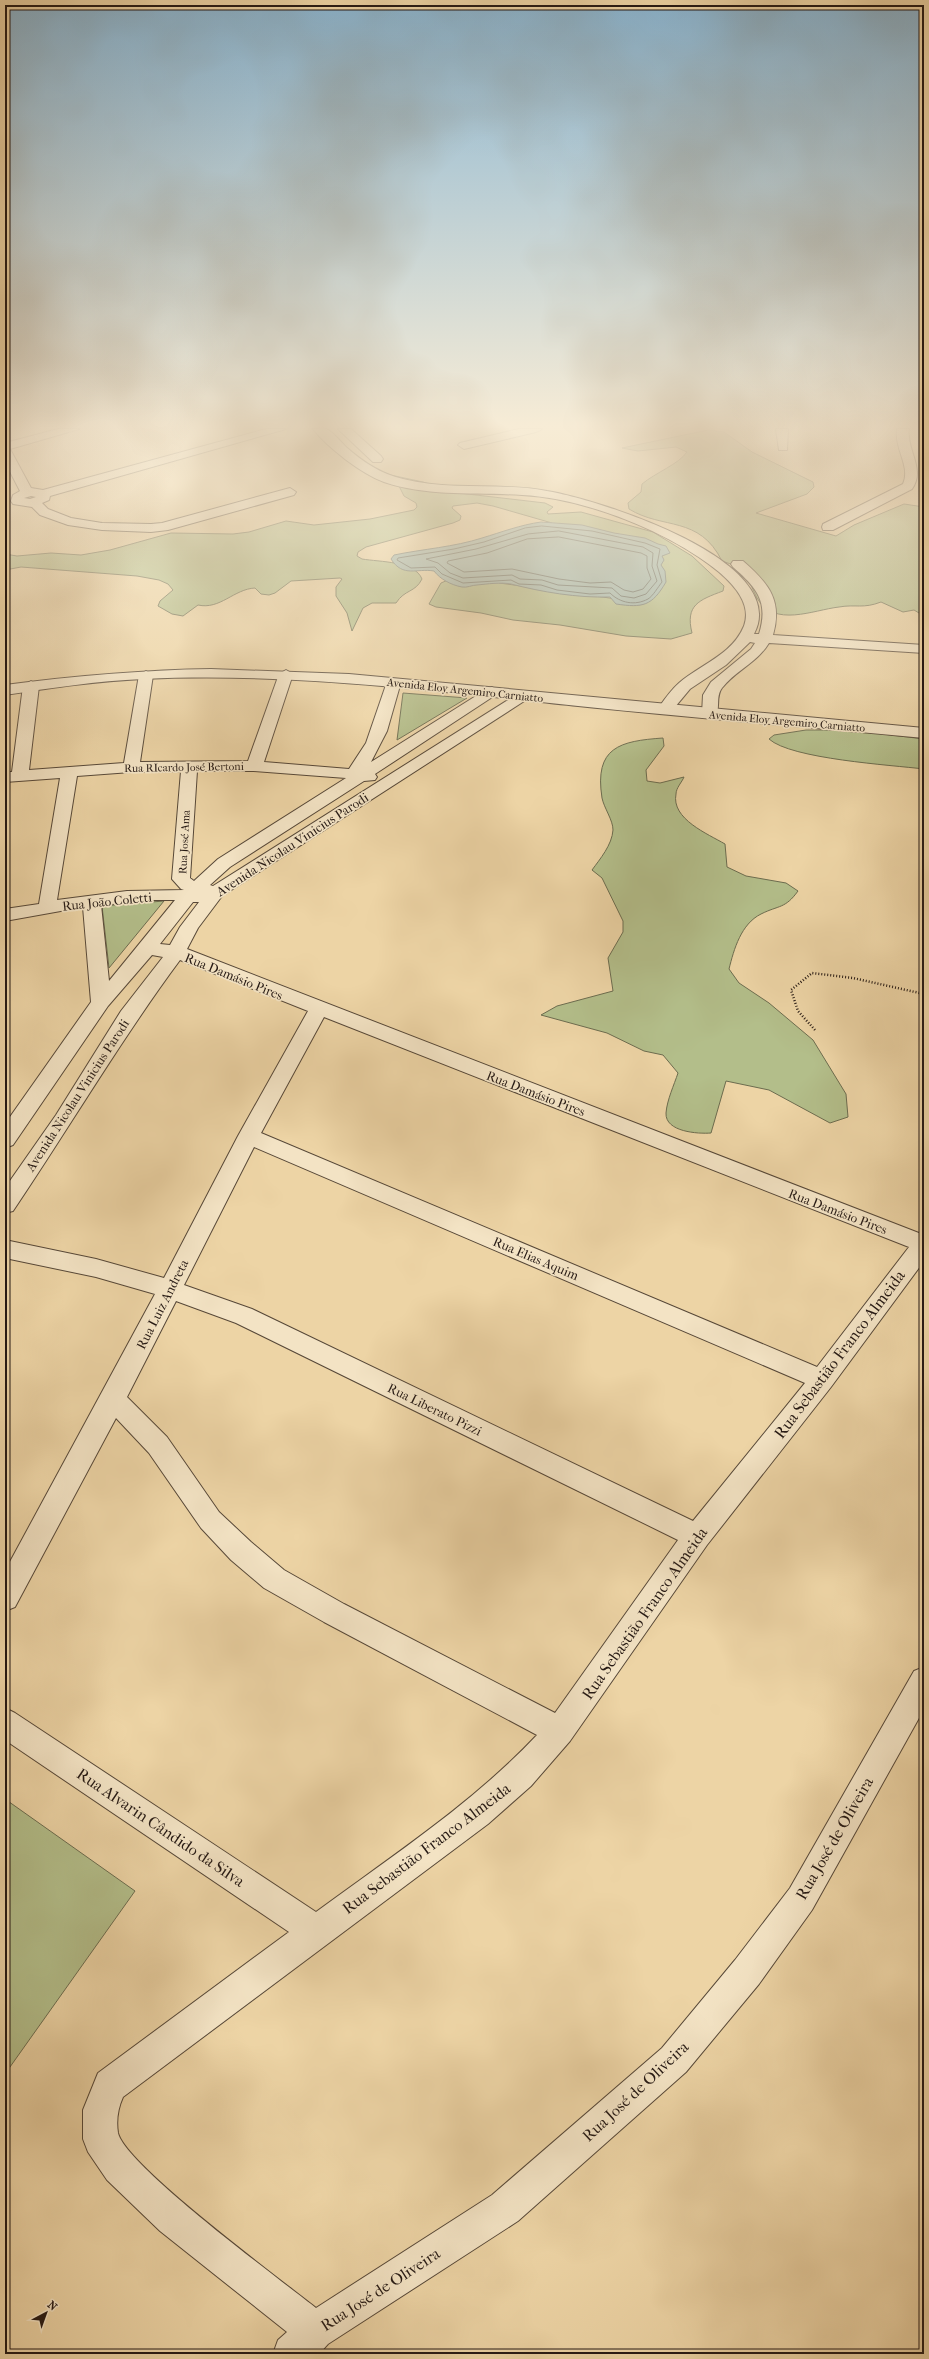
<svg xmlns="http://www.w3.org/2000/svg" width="929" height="2359" font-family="'IM FELL French Canon',serif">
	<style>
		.green { fill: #b3be8a; stroke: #6c6c4f }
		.water { fill: #9cb6b0; stroke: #6c7772 }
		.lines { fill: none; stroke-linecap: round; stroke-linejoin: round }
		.shore { stroke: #606862; stroke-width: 1 }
		.minor-casing { stroke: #574838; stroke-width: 2 }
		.tertiary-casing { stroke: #574838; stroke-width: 2 }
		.path { stroke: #251914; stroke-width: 2.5; stroke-dasharray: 1 2; stroke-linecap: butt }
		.minor { fill: #f3e3c4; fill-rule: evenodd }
		.tertiary { fill: #f3e3c4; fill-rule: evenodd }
		.labels { text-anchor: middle; stroke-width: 3.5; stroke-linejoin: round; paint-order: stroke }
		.far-street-label { font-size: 11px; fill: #251914; stroke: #f3e3c4 }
		.street-label { font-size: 13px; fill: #251914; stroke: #f3e3c4 }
		.near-street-label { font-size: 16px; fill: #251914; stroke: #f3e3c4 }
	</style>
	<rect width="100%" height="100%" fill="#edd4a5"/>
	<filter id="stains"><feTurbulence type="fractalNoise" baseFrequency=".005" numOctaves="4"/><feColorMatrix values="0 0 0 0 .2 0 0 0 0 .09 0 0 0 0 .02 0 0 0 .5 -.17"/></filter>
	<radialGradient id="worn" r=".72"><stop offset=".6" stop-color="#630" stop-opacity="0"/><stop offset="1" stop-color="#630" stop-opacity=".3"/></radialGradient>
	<path class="green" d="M708 430 724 432 752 452 813 482 814 487 807 494 756 513 836 536 854 525 904 504 924 507V616L914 610 903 612 881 602C863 609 856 604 839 607 813 610 774 628 757 598 752 589 749 579 745 569L722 561C699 515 663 530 629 509L628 503 641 492 642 484C655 473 679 464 687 452L676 447 638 451 622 448Z
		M386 474 423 482 450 492 545 503 553 507 547 512 548 514 581 512 653 532 692 556 724 586 723 591C699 600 685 605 692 633L671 639 626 636 560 625 513 620 481 613 436 607 429 604 441 583 455 577 617 599 552 523 493 506 477 503 453 506 452 508 461 516 460 520 453 523 366 547 358 552 357 556 362 559C380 562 415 561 422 579 415 593 405 589 396 603H372L363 608 352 631 347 613 336 596V587L342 579 340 578 291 581 275 593 269 595 261 594 255 588C234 589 220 610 198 605L183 616 172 614 158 606 160 601 173 590 168 584 159 580 137 576 21 567 5 570V554L17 556 51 553 81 555 110 550 171 533 233 534 249 532 286 521 314 525 370 519 414 510 417 507 416 503 404 496 398 484Z
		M403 693 467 698 397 740Z
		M806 730H850L924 739V769C891 765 791 759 769 739L774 735Z
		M663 738 664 746 646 770 647 781 660 783 684 777C682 782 676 788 676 794 671 819 708 834 725 844L727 867 746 876 786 883 798 891C785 909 779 905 761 914 741 924 734 949 729 969L739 983 769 1003 813 1040 846 1094 848 1117 830 1123 769 1090 726 1081 711 1133C698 1134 665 1132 666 1113 667 1100 674 1085 678 1073L663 1055 644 1051 607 1033 541 1015 557 1006 613 991 608 958 623 932V921L602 878 592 870C600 859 612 845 613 830 613 820 604 808 602 798 594 747 620 741 663 738Z
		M164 901 109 968 102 906Z
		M5 1799 135 1891 5 2074Z"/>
	<path class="water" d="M541 522 582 525 614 533 645 538 658 544 666 546 670 553 662 556 664 560 661 565 665 571 666 582C652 606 643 608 616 604L610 597C577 598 542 592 511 584 501 582 487 584 477 585 472 585 467 588 462 587 451 585 440 579 434 571 417 568 403 578 391 559L394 555C423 549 454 547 482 538 502 532 520 525 541 522Z"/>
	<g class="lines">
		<path class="shore" d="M542 526 592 531 645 543 660 549 657 565 662 582C658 587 653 596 648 599 635 606 620 603 610 593L590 594 557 590 541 585 519 584 511 580 463 583 442 574 435 567 411 568 397 560 398 558 454 549 484 542 525 528Z
			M559 531 643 547 653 553 652 566 657 581 646 594 634 598 621 596 612 588 558 585 542 580 520 579 512 575 463 578 450 573 438 563 426 559 476 549 528 534Z
			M559 537 641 553 647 556V568L651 579 643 589 633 592 624 590 611 582 590 583 559 579 512 569 464 572 447 563 448 561 487 553 527 539Z"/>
		<g class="minor-casing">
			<path id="minor" d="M58 429H79L10 449 31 488 43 490 266 429H286L50 496 49 500 42 503 48 509 71 518 102 523 151 524 162 523 290 488 296 492 294 495 168 530 151 532 102 530 68 525 40 515 32 507 13 504 11 501 13 495 20 491 5 462V443ZM31 496 36 497 30 499 24 498Z
				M313 429C317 429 322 428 326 429 332 431 341 442 346 447 363 462 381 474 403 479 450 491 500 482 547 491 596 499 793 560 754 634H759C769 602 757 588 733 567L731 564 733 561H743C768 583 783 600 773 635L924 645V653L769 643C757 663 736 670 722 688 715 697 721 709 715 717H705L702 714 703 695 711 682 751 649 755 643 750 642 726 665 690 689 670 713H660L657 710C664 700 670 691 679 683 701 664 732 655 744 626 752 604 734 585 719 572 670 532 585 498 522 495 476 492 428 497 384 482 362 474 328 448 313 429Z
				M338 429H351L381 456 383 459 381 462H373Z
				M519 429H542L536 432 464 449 458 445 460 443Z
				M776 429H788L787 450H779Z
				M897 429H909C906 450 926 469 912 489L833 530H823L822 527 823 524 903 484C911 466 894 449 897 429Z
				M286 670 293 674 264 762 349 769 366 743 388 679H398L401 682 387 731 371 762 487 689 492 687 500 692 375 774 377 777 375 780 364 781 230 867 210 885 213 886 519 693H529L532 696 222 896 198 928 187 949 924 1235V1261L831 1387 707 1545 570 1741 531 1786 488 1824 123 2097C118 2108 116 2120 118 2133 126 2166 282 2281 316 2308L492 2195 662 2048 735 1960 790 1888 914 1671 924 1667V1709L812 1910 759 1984 686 2072 518 2221 328 2344 319 2354H273L278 2340 287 2332 160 2231 107 2180 88 2152 83 2139V2110L98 2073 289 1932 5 1740V1708L15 1713 316 1912C392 1856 472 1804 537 1735L324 1622 264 1588 231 1560 201 1528 149 1453 116 1418 15 1607 5 1611V1571L155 1294 96 1277 5 1258V1240L96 1259 164 1278 238 1136 308 1011 180 960C120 1041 69 1128 13 1211L5 1213V1188L56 1115 121 1011 163 957 152 955 108 1006 13 1145 5 1148V1124L91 1002 83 907 5 921V909L39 904 60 778 5 782V772H12L23 686 31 681 39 686 29 770 124 763 139 675 146 671 153 675 140 762 248 761 279 674ZM181 771 172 879 181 889 184 890 127 891 57 900 77 776 131 772ZM197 771H254L346 778 218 859 194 881 190 878ZM151 900H175L109 981 101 905ZM193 902H199L180 927 170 945 160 944ZM324 1017 909 1247 817 1367 261 1133ZM254 1147 805 1383 693 1521 252 1309 184 1285ZM176 1301 236 1323 678 1540 555 1713 344 1604 284 1570 251 1542 219 1512 167 1437 127 1397Z"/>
		</g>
		<g class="tertiary-casing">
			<path id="tertiary" d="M211 669 349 674 924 728V738C809 727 693 718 578 706 433 691 289 672 143 679 97 681 51 688 5 695V685C74 676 142 670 211 669Z"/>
		</g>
		<path class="path" d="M815 1030 798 1011 791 990 812 973 853 978 924 994"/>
		<use href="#minor" class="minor"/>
		<use href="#tertiary" class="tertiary"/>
	</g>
	<linearGradient id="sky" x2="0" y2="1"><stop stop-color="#89b5d2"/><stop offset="0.56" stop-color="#f7ecd6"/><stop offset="1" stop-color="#f7ecd6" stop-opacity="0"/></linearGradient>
	<rect width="929" height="760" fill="url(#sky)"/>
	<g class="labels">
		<g class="far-street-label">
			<text transform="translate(465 690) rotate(6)" y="4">Avenida Eloy Argemiro Carniatto</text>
			<text transform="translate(787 721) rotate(5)" y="4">Avenida Eloy Argemiro Carniatto</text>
			<text transform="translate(184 767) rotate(-1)" y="4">Rua RIcardo José Bertoni</text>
			<text transform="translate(184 842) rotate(-87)" y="4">Rua José Ama</text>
		</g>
		<g class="street-label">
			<text transform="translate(292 844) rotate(-33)" y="5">Avenida Nicolau Vinicius Parodi</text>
			<text transform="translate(107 901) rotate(-6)" y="5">Rua João Coletti</text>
			<text transform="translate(234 976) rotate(22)" y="5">Rua Damásio Pires</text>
			<text transform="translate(536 1093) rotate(21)" y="5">Rua Damásio Pires</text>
			<text transform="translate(77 1095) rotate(-57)" y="5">Avenida Nicolau Vinicius Parodi</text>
			<text transform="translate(838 1211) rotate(21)" y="5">Rua Damásio Pires</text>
			<text transform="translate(536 1258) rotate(23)" y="5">Rua Elias Aquim</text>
			<text transform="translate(162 1304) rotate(-63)" y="5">Rua Luiz Andreta</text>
			<text transform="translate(435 1409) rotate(26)" y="5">Rua Liberato Pizzi</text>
		</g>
		<g class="near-street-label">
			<text transform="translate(839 1354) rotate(-53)" y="6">Rua Sebastião Franco Almeida</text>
			<text transform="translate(644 1613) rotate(-55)" y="6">Rua Sebastião Franco Almeida</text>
			<text transform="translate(161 1827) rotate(34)" y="6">Rua Alvarin Cândido da Silva</text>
			<text transform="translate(834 1838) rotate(-60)" y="6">Rua José de Oliveira</text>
			<text transform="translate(426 1848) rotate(-37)" y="6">Rua Sebastião Franco Almeida</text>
			<text transform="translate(635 2091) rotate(-43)" y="6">Rua José de Oliveira</text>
			<text transform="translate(380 2289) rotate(-33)" y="6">Rua José de Oliveira</text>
		</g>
	</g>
	<rect width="929" height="2359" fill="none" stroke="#edd4a5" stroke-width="20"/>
	<rect x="6" y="6" width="917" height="2347" fill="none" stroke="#251914" stroke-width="2"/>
	<rect x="10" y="10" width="909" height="2339" fill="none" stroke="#251914"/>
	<g transform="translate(46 2313) rotate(41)" stroke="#f3e3c4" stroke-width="3" paint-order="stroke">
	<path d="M0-3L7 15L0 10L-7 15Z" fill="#251914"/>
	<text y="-6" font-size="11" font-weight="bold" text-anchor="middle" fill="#251914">N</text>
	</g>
	<rect width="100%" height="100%" filter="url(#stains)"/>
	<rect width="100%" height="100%" fill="url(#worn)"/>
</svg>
